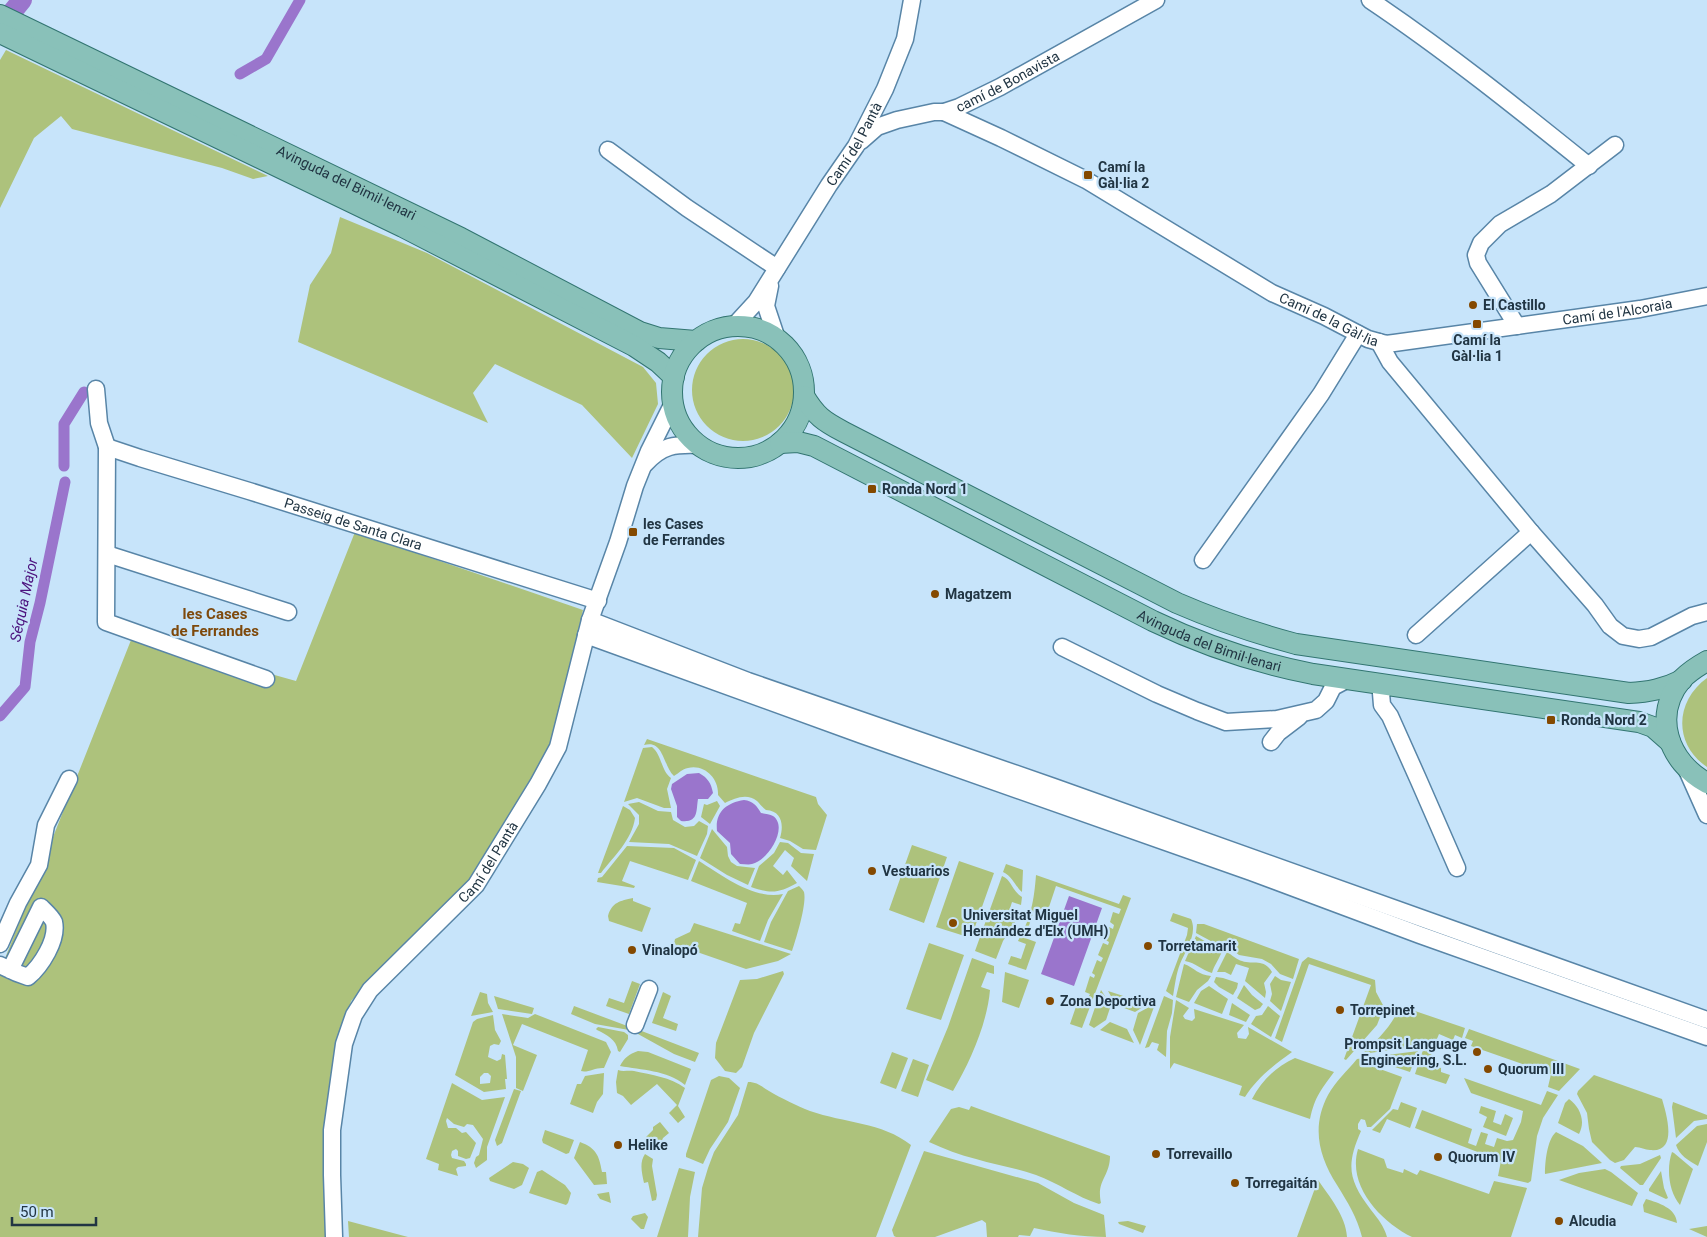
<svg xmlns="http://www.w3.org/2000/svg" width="1707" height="1237" font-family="Roboto,sans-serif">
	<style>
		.green { fill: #adc27c; fill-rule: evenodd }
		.water { fill: #9a75cc }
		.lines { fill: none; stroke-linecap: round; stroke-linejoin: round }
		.canal { stroke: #9a75cc; stroke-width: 11 }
		.river { stroke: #9a75cc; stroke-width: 20 }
		.minor-casing { stroke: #5885a7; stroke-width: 19 }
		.major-casing { stroke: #327571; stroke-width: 22 }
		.minor { stroke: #fff; stroke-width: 16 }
		.major { stroke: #89c1b9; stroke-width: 20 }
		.poi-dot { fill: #844900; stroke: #c7e4fa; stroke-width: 2 }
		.labels { text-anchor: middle; stroke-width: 4.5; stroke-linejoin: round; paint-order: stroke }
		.street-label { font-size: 14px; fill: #213543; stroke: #c7e4fa }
		.poi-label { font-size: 14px; font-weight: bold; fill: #213543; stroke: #c7e4fa; text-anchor: start }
		.water-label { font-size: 15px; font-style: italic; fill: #4c137e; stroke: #c7e4fa }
		.neighbourhood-label { font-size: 15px; font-weight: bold; fill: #7e490c; stroke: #c7e4fa }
	</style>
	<rect width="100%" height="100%" fill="#c7e4fa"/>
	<path class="green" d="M6 50 268 176 253 179 222 168 72 129 61 116 34 138 0 208V60Z
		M340 217 427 253 643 367 656 383 658 404 632 458 582 405 495 364 473 393 488 423 298 342 310 285 331 253Z
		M692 390a51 51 0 1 1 102 0a51 51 0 1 1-102 0Z
		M355 532 583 610 553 742 466 887 351 1001 335 1078 331 1237H0V971L133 635 296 681Z
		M1707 678V767C1673 744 1675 701 1707 678Z
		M647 739 816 797 818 804 827 815 816 850 803 849 790 841 780 838C784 825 782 811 766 810 762 807 760 804 757 801 747 793 735 798 725 803L718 795C719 779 705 764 688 768 682 769 679 773 674 776 663 766 664 739 644 745Z
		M652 747C662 755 661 771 671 778L667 789 671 808H664L637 798 624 802 643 748Z
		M717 801 720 806 710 824 701 817 704 804 707 805Z
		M639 802 658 811 671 812 673 820 685 827 694 826 699 821 708 826 707 834 697 856 669 844 629 842 639 824V815L628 804Z
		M623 806 630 810 635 818C632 840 614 856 601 873H598Z
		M712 829 727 847 728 856 731 862 737 866 755 868 748 885 727 875 700 858Z
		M780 842 788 843 801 853 814 854 807 881 791 866 794 858 785 850 773 866 783 875 787 870 797 883C779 893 771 894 751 887L759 866 774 853Z
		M912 845 947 857 924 923 889 910Z
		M627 846 674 848 696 860 688 880 630 861 622 881 635 886 634 888 597 882 598 878 602 877Z
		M699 861C723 876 754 900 783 894L768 920 760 941 732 931 735 923 740 924 747 903 691 881Z
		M959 861 994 873 971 938 936 927Z
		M1006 864 1023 870 1022 892C1015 886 1013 877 1003 872Z
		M1036 875 1119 904 1123 895 1131 898 1082 1028 1070 1024 1079 998 1087 1000 1090 994 1085 992 1090 976 1094 978 1095 975 1092 973 1097 960 1101 962 1103 958 1098 955 1103 943 1108 945 1109 942 1104 939 1109 927 1113 929 1114 925 1110 922 1113 912 1119 914 1121 909 1056 886 1048 910H1034L1025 938 1036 942 1026 970 1008 964 1011 956 1021 959 1026 944 1018 941C1031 918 1034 901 1036 875Z
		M1002 876C1012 880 1011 890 1022 897L1021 905 1012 902 1007 918 1015 922 1003 941 996 959 975 951Z
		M799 886C801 888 803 890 804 892 807 904 796 939 792 951L764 942 771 922 788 891Z
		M633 898V901L651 908 642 932 609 921 608 916C612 902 620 901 633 898Z
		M1173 913 1191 919C1198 934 1185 951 1180 964 1176 974 1175 985 1173 996L1166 991 1187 935 1188 928 1170 921Z
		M694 923 791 954 778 961 746 969 674 944 675 939 690 932Z
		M1197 924H1204L1299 959 1293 979 1280 974 1271 964 1262 959 1239 955 1230 948 1220 946 1196 933Z
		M1196 936 1222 951C1219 960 1214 965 1212 973 1202 970 1196 963 1185 961Z
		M929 943 964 955 941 1020 906 1009Z
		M1227 952C1232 955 1237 960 1242 961 1253 965 1264 958 1272 972L1264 983 1266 992 1265 998 1245 981 1249 968 1236 964 1231 975 1225 972H1217Z
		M1308 957 1375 980 1376 992 1384 1007 1377 1025 1346 1060 1344 1059 1371 985 1309 964 1282 1042 1275 1038 1302 962Z
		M972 958 994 966V974L987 972 981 987 990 990C987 1024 970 1062 953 1091L926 1080 948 1027Z
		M1184 964C1195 968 1198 975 1211 976L1208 981 1197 990 1189 1002 1176 997Z
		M783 971 784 974 754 1033 742 1067 736 1073 725 1071 715 1058 716 1043 740 980 757 979Z
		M1005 972 1029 980 1019 1008 1002 1002Z
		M1275 976 1281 980 1291 982 1281 1011 1270 1001 1272 994 1270 984Z
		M1216 977 1223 978 1238 983 1237 988 1233 995 1219 987 1214 982Z
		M632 981 640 984 629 1014 606 1006 609 998 624 1003Z
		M1244 985 1252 995 1263 1004 1260 1008 1255 1010 1237 998Z
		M1209 986 1228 999 1222 1014 1194 1003 1201 991Z
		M1101 990 1111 1005 1106 1020 1094 1028 1089 1025Z
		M1108 991 1148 1004 1135 1012 1116 1005Z
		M480 992 487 994 488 1003 493 1012 471 1016Z
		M663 992 671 996 663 1018 678 1024 676 1031 652 1023Z
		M494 996 534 1008 532 1014 498 1009Z
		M1164 996 1173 1000 1172 1013 1167 1031 1166 1057 1157 1050 1159 1044 1152 1042 1149 1047 1145 1048Z
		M1176 1000 1189 1008 1183 1016 1185 1019 1192 1021 1195 1018 1194 1009 1244 1025 1237 1033 1238 1038 1246 1039 1249 1034 1248 1027 1292 1052C1274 1065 1257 1078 1245 1097L1239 1095 1242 1086 1174 1063 1170 1069V1037Z
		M1232 1003 1250 1015 1246 1022 1229 1015Z
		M574 1006 630 1027 629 1030 595 1024 571 1014Z
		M1151 1006 1154 1007 1140 1045 1133 1030 1138 1013Z
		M1268 1006 1280 1016 1271 1037 1251 1024 1256 1016 1262 1015Z
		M1415 1011 1465 1028 1462 1038 1455 1035 1453 1040 1439 1034 1434 1046 1422 1041 1420 1046 1362 1054C1376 1041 1388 1030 1397 1013Z
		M502 1014 528 1018 535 1014 606 1042 611 1052 604 1068C596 1067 588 1073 581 1071L588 1050 522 1024 513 1045 537 1055 523 1091 516 1088V1057Z
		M493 1015 495 1030 501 1041 499 1045 494 1044 490 1046 488 1057 497 1061 501 1059 502 1054 505 1055 507 1079H505L506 1089 484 1092 455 1075 473 1022 477 1019ZM484 1073H488L491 1076 490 1083 480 1084V1077Z
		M1110 1022 1127 1029 1134 1043 1100 1030Z
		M598 1027 624 1032 628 1035V1039L620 1052 618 1051C616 1039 607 1035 597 1030L596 1029Z
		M1469 1029 1580 1069 1559 1091 1548 1087 1551 1074 1471 1046 1473 1041 1465 1038Z
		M639 1030 699 1053 695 1062 674 1054 638 1034Z
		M1424 1047 1433 1050 1428 1064 1441 1068V1072L1450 1075 1446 1084 1415 1074Z
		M638 1051 648 1052 691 1069 685 1085C667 1070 641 1070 620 1066 624 1058 629 1054 638 1051Z
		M1418 1051 1410 1072 1371 1059 1369 1065 1402 1077 1390 1109 1371 1127H1367L1365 1120 1361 1119 1358 1124V1129L1361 1131C1346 1165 1348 1180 1371 1210 1378 1219 1384 1226 1387 1237H1362C1357 1217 1348 1203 1337 1185 1319 1157 1311 1127 1328 1095 1335 1082 1348 1070 1357 1059Z
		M892 1052 908 1058 896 1089 880 1083Z
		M1295 1058 1334 1072C1321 1090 1315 1096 1310 1119L1252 1099C1262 1080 1276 1067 1295 1058Z
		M913 1059 929 1065 918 1097 901 1091Z
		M618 1070C623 1072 628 1070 634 1071 652 1075 670 1077 685 1088L678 1106 685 1117 678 1123 669 1113 677 1105 657 1084 631 1105 623 1096 617 1093 616 1082Z
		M604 1073 603 1094 597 1102 593 1113 570 1104 577 1084H581L585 1076Z
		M1594 1075 1662 1099C1666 1113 1679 1153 1650 1150 1645 1150 1641 1147 1635 1147L1624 1160 1615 1163 1610 1160 1592 1142 1589 1129 1587 1113 1577 1094 1578 1091Z
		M719 1076 729 1078 740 1088 728 1122 710 1149 703 1164 686 1157V1154L711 1080Z
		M1464 1078 1541 1105 1547 1091 1558 1095 1543 1118 1537 1136 1531 1181 1528 1183 1498 1176 1501 1161 1415 1128 1422 1110 1472 1129 1468 1143 1476 1146 1481 1132 1488 1134 1485 1144 1494 1147 1497 1138 1507 1141 1513 1140 1521 1122 1523 1111 1471 1093Z
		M748 1082C757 1082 761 1086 769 1091 781 1098 797 1106 810 1111 844 1123 882 1122 911 1145L876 1237H698L702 1188 708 1168 714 1152 738 1115Z
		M452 1083 482 1100 505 1097 487 1147V1160L476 1168 474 1163 476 1157 479 1155 483 1139 473 1125 467 1124 464 1127 454 1124 447 1118 446 1121 448 1128H456L462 1133 466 1132 476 1143 470 1158 466 1159 458 1156V1151L456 1149 452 1151 451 1155 452 1158 464 1161 466 1164V1166L458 1167 456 1169 458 1176 438 1170 439 1164 426 1159Z
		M514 1089 521 1091 502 1143 497 1146 495 1140Z
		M1569 1099C1580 1107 1586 1121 1579 1134L1558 1123 1565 1103Z
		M1401 1102 1417 1108 1410 1128 1387 1119 1380 1133 1372 1130 1393 1109 1398 1110Z
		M1673 1102 1707 1115V1119L1694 1121 1676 1138 1672 1107Z
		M971 1106 1110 1156C1110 1177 1096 1180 1101 1203L1099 1204C1077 1197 1058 1183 1036 1175 1016 1168 996 1165 976 1159 960 1155 944 1149 929 1142L951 1109 959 1107 969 1110Z
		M1481 1106 1496 1111 1493 1122 1501 1125 1505 1114 1513 1118 1506 1136 1483 1127 1487 1117 1479 1113Z
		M660 1122 669 1133 663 1138 660 1145 650 1144 646 1137 653 1130V1127Z
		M1707 1124V1142L1698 1166C1689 1161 1679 1155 1676 1145L1697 1126Z
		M545 1130 574 1140 569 1153 566 1154 543 1143 542 1140Z
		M1556 1132 1583 1146 1602 1163 1545 1174C1545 1162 1547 1140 1556 1132Z
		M580 1142C596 1148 599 1155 602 1172H606L607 1184 594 1185 574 1158Z
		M1358 1149 1384 1159 1387 1168 1403 1173 1404 1169 1417 1175 1420 1170 1489 1194 1494 1181 1527 1188 1511 1237H1412C1381 1222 1347 1186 1358 1149Z
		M924 1151 1038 1183 1074 1203 1104 1215 1106 1237C1082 1237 1057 1233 1034 1228L1030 1236 1019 1235 1018 1237H987L986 1223 982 1220 935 1237H896L894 1236 892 1230Z
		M1672 1152 1674 1153 1693 1169 1680 1205C1669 1192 1666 1169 1672 1152Z
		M645 1154 653 1159 652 1166 657 1195 656 1200 652 1201 648 1182 644 1183C642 1173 639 1163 645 1154Z
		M1660 1155 1661 1158 1643 1185H1640L1620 1168 1621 1166 1640 1164Z
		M513 1162 523 1164 529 1168 522 1185 514 1189 490 1181 489 1178Z
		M679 1168 695 1172 690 1197 688 1237H657Z
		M1605 1169 1611 1172 1638 1193 1632 1206 1559 1180 1579 1173Z
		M542 1170 565 1185 571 1193 568 1203 566 1205 529 1193 537 1172Z
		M1661 1171 1664 1188 1668 1198 1666 1199 1649 1191V1189Z
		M1318 1180C1329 1196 1346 1216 1347 1237H1297Z
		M609 1192 611 1203 600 1199 597 1194Z
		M1646 1199C1659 1203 1676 1208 1677 1223L1644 1212 1643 1205Z
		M645 1213 648 1217 644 1229H641L631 1219 633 1216Z
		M348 1221 408 1237H349Z
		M1128 1221 1146 1226 1143 1233 1119 1224 1118 1222Z
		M1707 1226V1237L1689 1229Z"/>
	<path class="water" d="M699 773C708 778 711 783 713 793L708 799H698C696 810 699 823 681 821L677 817V806L671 789 672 784 687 774Z
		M744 800C753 801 757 806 761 813 765 814 770 814 773 816 789 827 768 861 752 864 749 865 744 864 740 864L731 854 730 843 717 831C715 812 726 803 744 800Z
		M1069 896 1102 908 1074 986 1041 974Z"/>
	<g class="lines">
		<path class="canal" d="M240 74 266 59 300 0
			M64 466V424L84 392
			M0 716 25 687 30 642 40 603 65 482"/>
		<path class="river" d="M0 27 22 0"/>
		<g class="minor-casing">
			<g id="minor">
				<path d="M1370 0C1446 51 1517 108 1589 166"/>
				<path id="s1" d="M944 112 1001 138 1086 180 1272 293 1324 316 1368 339 1386 344 1394 343 1640 309 1707 296"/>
				<path id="s2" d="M861 141 877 127 897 120 934 112H944L959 107 1000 87 1156 0"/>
				<path d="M608 150 687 208 777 268"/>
				<path d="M770 286 766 306 777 339"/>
				<path d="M1517 326 1478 263 1476 255 1481 243 1500 224 1551 194 1615 145"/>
				<path id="s3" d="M733 327 756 302 829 185 856 146 885 89 905 39 912 0"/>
				<path d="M1379 342 1390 362 1531 532 1595 605 1610 626 1623 636 1639 639 1651 637 1692 616 1707 612"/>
				<path d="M96 389 99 423 107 447 106 622 266 679"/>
				<path id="s4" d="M107 447 140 458 249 491 598 601"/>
				<path d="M645 464C662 445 675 444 699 445"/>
				<path d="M107 554 288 612"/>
				<path d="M1203 560 1321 394 1358 334"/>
				<path d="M590 620 748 681 1054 787 1707 1020"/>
				<path d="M586 635 862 735 1251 872 1420 935 1707 1037"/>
				<path d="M1416 635 1531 532"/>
				<path d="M1062 647 1157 694 1197 711 1226 722 1277 719 1316 710 1326 701 1333 687 1348 679"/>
				<path d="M1388 685 1381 693 1382 705 1390 716 1419 781 1457 868"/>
				<path d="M1271 742 1278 733 1299 717"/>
				<path d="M1686 768 1707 815"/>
				<path d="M0 944 18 903 39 865 46 825 69 779"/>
				<path d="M0 965C9 970 18 974 28 977 41 966 58 940 54 922 52 917 45 911 41 907L10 970"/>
				<path d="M635 1025 649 989"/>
				<path id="s5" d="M334 1237 332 1175V1130L344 1044 354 1015 370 990 476 885 538 784 558 747 590 620 618 542 635 486 649 451 673 403"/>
			</g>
		</g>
		<g class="major-casing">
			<g id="major">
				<path id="s6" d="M0 15 461 238 640 332 659 338 696 341"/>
				<path d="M0 33 403 227 634 346 658 362 674 377"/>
				<circle cx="738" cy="392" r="66"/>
				<path d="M804 396C816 416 823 421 844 432L1177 603C1216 620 1255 633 1296 644L1629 693C1649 692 1664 689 1682 680"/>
				<path id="s7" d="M780 443 798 442 814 446 1153 621C1205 646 1257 663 1313 674L1639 722 1653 727 1670 742"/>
				<path d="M1707 661C1698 666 1689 672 1682 679 1652 715 1668 762 1707 783"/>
			</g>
		</g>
		<use href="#minor" class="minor"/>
		<use href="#major" class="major"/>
	</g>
	<g class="poi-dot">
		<rect x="1083" y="170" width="10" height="10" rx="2.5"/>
		<circle cx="1473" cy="305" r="5"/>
		<rect x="1472" y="319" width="10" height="10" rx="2.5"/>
		<rect x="867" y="484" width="10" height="10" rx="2.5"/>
		<rect x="628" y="527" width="10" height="10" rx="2.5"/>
		<circle cx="935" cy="594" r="5"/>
		<rect x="1546" y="715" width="10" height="10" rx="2.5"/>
		<circle cx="872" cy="871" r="5"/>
		<circle cx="953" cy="923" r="5"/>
		<circle cx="1148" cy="946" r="5"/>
		<circle cx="632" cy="950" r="5"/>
		<circle cx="1050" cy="1001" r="5"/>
		<circle cx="1340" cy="1010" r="5"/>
		<circle cx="1477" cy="1052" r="5"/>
		<circle cx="1488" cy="1069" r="5"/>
		<circle cx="618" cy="1145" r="5"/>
		<circle cx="1156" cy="1154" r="5"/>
		<circle cx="1438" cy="1157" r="5"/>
		<circle cx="1235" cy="1183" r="5"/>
		<circle cx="1559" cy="1221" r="5"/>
	</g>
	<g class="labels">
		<g class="street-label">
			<text dy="5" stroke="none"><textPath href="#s2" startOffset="161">camí de Bonavista</textPath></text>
			<text dy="5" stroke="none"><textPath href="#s3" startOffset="220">Camí del Pantà</textPath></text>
			<text dy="5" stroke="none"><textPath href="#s6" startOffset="385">Avinguda del Bimil·lenari</textPath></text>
			<text dy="5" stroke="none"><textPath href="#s1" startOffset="734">Camí de l'Alcoraia</textPath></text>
			<text dy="5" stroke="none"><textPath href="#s1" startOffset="438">Camí de la Gàl·lia</textPath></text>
			<text dy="5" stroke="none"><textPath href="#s4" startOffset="258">Passeig de Santa Clara</textPath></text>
			<text dy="5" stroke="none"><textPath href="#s7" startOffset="476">Avinguda del Bimil·lenari</textPath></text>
			<text dy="5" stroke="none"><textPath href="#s5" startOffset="429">Camí del Pantà</textPath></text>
		</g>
		<g class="poi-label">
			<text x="1098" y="172">Camí la<tspan x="1098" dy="16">Gàl·lia 2</tspan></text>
			<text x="1483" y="310">El Castillo</text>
			<text x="1477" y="345" text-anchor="middle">Camí la<tspan x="1477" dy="16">Gàl·lia 1</tspan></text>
			<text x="882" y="494">Ronda Nord 1</text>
			<text x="643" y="529">les Cases<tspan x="643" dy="16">de Ferrandes</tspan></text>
			<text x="945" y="599">Magatzem</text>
			<text x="1561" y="725">Ronda Nord 2</text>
			<text x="882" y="876">Vestuarios</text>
			<text x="963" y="920">Universitat Miguel<tspan x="963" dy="16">Hernández d'Elx (UMH)</tspan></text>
			<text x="1158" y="951">Torretamarit</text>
			<text x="642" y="955">Vinalopó</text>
			<text x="1060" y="1006">Zona Deportiva</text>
			<text x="1350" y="1015">Torrepinet</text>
			<text x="1467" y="1049" text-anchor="end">Prompsit Language<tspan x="1467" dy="16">Engineering, S.L.</tspan></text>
			<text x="1498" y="1074">Quorum III</text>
			<text x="628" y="1150">Helike</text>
			<text x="1166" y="1159">Torrevaillo</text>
			<text x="1448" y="1162">Quorum IV</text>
			<text x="1245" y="1188">Torregaitán</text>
			<text x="1569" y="1226">Alcudia</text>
		</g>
		<g class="water-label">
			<text transform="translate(24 600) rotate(-78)" y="5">Séquia Major</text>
		</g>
		<g class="neighbourhood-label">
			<text x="215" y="619">les Cases<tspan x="215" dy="17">de Ferrandes</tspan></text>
		</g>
	</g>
	<path d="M12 1217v8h84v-8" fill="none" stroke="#213543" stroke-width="2.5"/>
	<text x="20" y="1217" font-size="15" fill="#213543" stroke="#c7e4fa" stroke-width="4" paint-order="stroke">50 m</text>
</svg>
